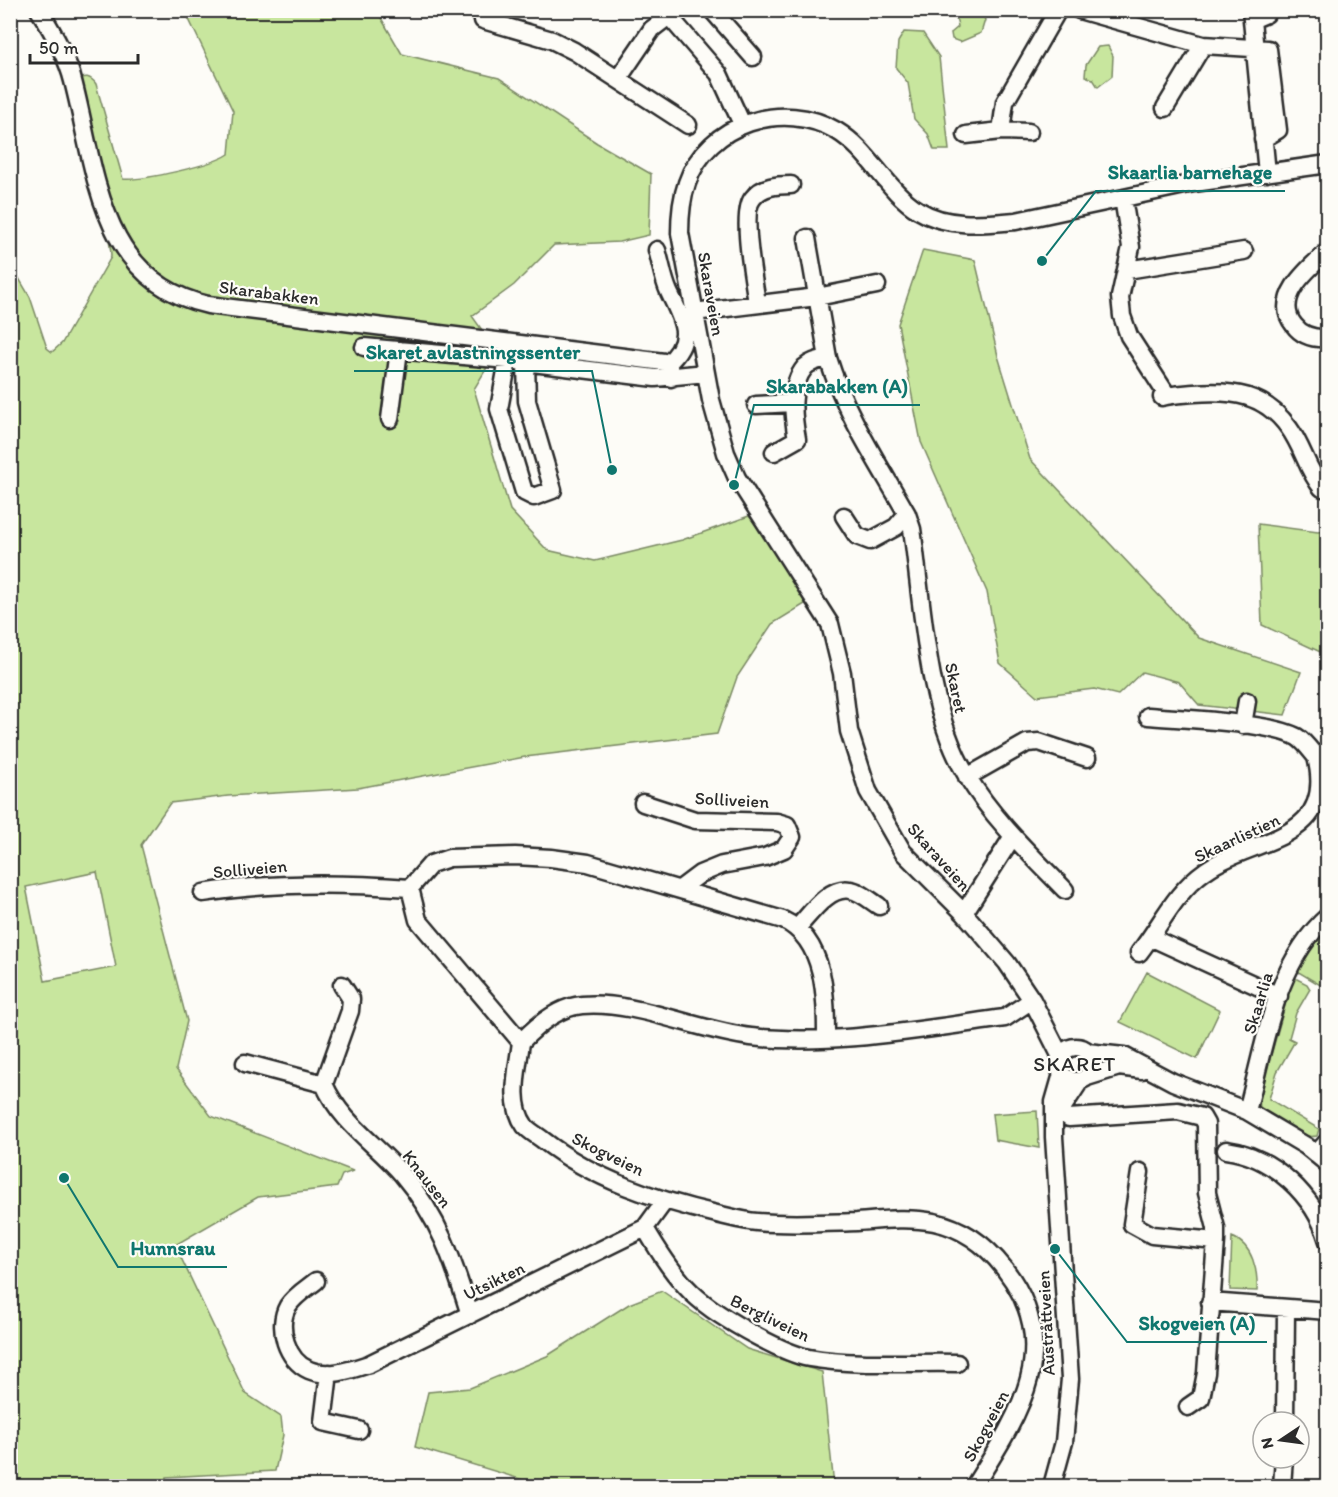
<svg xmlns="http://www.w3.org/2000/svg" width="1338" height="1497" font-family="Itim,sans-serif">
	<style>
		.green { fill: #c8e69e; stroke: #7a8864; stroke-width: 1.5; fill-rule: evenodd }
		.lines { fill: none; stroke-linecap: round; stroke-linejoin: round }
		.minor-casing { stroke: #2b2b2b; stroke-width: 21 }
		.minor { stroke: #fdfcf7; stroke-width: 16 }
		.labels { text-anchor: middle; stroke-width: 4.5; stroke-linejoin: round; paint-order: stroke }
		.street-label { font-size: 18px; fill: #2b2b2b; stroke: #fdfcf7 }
		.quarter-label { font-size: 21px; letter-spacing: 1.5px; fill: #2b2b2b; stroke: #fdfcf7 }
		.leader { fill: none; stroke: #0f766e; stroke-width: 2 }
		.callout-dot { fill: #0f766e; stroke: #fdfcf7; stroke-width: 2 }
		.callout-label { font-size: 20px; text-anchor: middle; font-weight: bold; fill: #0f766e; stroke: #fdfcf7; stroke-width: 4.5; stroke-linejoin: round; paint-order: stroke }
	</style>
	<rect width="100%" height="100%" fill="#fdfcf7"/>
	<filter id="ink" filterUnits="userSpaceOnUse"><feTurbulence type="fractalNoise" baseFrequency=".0167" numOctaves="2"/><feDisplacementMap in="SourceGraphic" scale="12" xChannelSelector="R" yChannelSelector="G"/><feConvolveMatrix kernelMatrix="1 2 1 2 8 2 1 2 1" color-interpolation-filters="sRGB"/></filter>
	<g filter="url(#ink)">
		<path class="green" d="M185 11H377L402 54 499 78 597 143 651 174 649 235 619 242 554 245 514 285 472 316 497 351 474 389 510 510 547 550 595 561 682 540 749 516 813 599 772 624 737 677 717 734 525 757 358 788 228 796 170 803 141 845 187 1021 176 1069 211 1116 353 1171 342 1175 337 1187 258 1197 175 1245 245 1393 281 1417 283 1435 275 1471 166 1477V1486H11L10 263 30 297 47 348 52 352 62 343 111 257C111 234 98 216 92 195 80 157 76 119 74 80 84 77 89 74 96 84L123 179C142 181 213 165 229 154L233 111ZM97 872 116 967 45 981 26 887Z
			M950 11H981L985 20 981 33 960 42 952 39 951 33 958 27 957 21Z
			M904 32 923 33 939 57 949 150H934L928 134 914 119 908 83 896 68 898 42Z
			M1108 46 1113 56 1112 76 1098 87 1093 79 1085 76 1086 65 1098 47Z
			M923 250 975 260 998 356 1030 459 1199 638 1301 672 1285 715 1199 705 1179 682 1142 672 1118 695 1094 689 1037 696 1000 663 987 592 921 442 898 324Z
			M1258 524 1318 532 1327 530V655L1262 625Z
			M1327 925V989L1295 970 1300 959Z
			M1147 972 1220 1010 1197 1059 1120 1022Z
			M1293 977 1307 984 1310 989 1296 1013 1289 1038 1295 1041 1277 1072 1269 1099 1319 1129 1317 1136C1297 1140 1276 1120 1260 1110L1259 1098Z
			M1037 1111 1039 1148 995 1140 992 1114Z
			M1232 1237C1253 1245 1258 1271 1257 1291L1230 1290Z
			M662 1291 747 1349 822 1372 834 1486H543L415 1447 428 1392 470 1388 547 1356 629 1304Z"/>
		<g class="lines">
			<g class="minor-casing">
				<path id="minor" d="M39 10C53 32 67 56 73 81 96 169 99 281 208 305L664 362 669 367 671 378
					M482 10 483 20 552 40 574 51 688 125
					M712 10 753 57
					M1079 10 1203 45 1268 49 1278 130 1263 139
					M1251 10 1267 173
					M1252 20 1266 14V10
					M618 79 652 29 669 16 719 74 742 124
					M1165 108 1203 45
					M1001 131 1005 102 1058 10
					M966 135 1001 131 1029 132
					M1123 198 1131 247 1120 297 1122 316 1129 336 1167 395
					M807 238 828 358C845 414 879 464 907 514L912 529C923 606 926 709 967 776 993 819 1031 855 1065 890
					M657 250C661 263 663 279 669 292 682 320 696 339 667 364
					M1328 251C1309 268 1272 298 1294 325 1302 336 1314 339 1328 338
					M1127 270 1244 251
					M757 303C754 282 740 212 753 198 762 186 777 185 791 185
					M694 312 817 297 877 285
					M364 347 508 360 655 378 706 373
					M508 360 499 409 524 492 534 497 553 490 527 401 526 362
					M1162 397C1172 394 1184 394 1194 393 1233 390 1265 394 1289 428 1303 447 1307 470 1322 488
					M756 405 793 403
					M390 419 399 350
					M774 452 797 439C793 417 789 386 805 367 811 361 820 360 828 358
					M844 516 857 536 870 541 896 527 907 514
					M1148 716C1182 719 1270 722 1297 737 1304 741 1311 751 1316 757L1328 751
					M1243 725 1247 701
					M967 777 1027 743 1039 742 1087 758
					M643 803 695 820 777 822 787 825 792 837 784 849 765 857 722 865 700 874 680 889
					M203 893C271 882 340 883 410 888
					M964 913 1013 836
					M798 927C811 913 829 886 850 890 860 891 871 901 879 906
					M1152 938 1279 996
					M1139 953C1161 925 1175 892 1205 871 1251 837 1338 843 1316 757
					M342 985 351 999 350 1011 324 1084C341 1123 375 1143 402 1174 440 1219 453 1260 470 1315
					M521 1042 418 920 410 888 431 864 449 858 515 856 551 858 588 863 783 920C826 940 826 998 826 1039
					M1059 1064a17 17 0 1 1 34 0a17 17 0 1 1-34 0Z
					M1087 1052 1124 1056 1173 1082 1247 1111 1306 1146 1328 1164
					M1061 1057 1032 1000 1007 963 964 913 903 852 868 791 849 731 842 673 830 624 737 478 726 453 711 400 680 233C680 215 681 200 687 183 707 123 784 99 837 131 870 151 886 190 918 210 947 228 983 224 1016 221L1194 183 1328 164
					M245 1063 324 1084
					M1087 1077 1119 1067 1142 1070
					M1247 1111C1265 1046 1274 964 1328 916
					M1069 1118 1178 1111 1202 1117 1206 1124 1207 1193 1216 1228V1241
					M1055 1119 1080 1081
					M1226 1150C1273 1156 1315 1196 1328 1241
					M1316 1154 1328 1141
					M1140 1172 1132 1224 1152 1235 1216 1241 1206 1373 1201 1398 1188 1407
					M645 1228C680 1288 697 1304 758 1337 773 1345 793 1355 809 1358 857 1366 908 1362 957 1363
					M316 1281C306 1289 295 1295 288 1306 276 1327 287 1361 309 1370 328 1378 351 1370 369 1364L645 1228 664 1202
					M1210 1302 1328 1311
					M329 1373 323 1422 359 1430
					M1285 1422 1286 1310
					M974 1486C1019 1415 1065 1346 1004 1268 986 1245 963 1228 934 1222 909 1217 882 1220 857 1222 823 1223 790 1225 757 1222 743 1221 730 1217 717 1214 656 1200 593 1179 543 1140 538 1136 529 1131 525 1126 508 1103 518 1068 521 1042 537 1025 558 1007 582 1005 634 1000 698 1031 751 1037 835 1046 922 1029 1005 1018L1032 1000
					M1052 1486 1064 1442 1070 1379 1054 1137V1102L1062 1074
					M1282 1486 1284 1458"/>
			</g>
			<use href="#minor" class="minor"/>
		</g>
	</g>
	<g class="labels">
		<g class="street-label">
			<text transform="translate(269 293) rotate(7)" y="6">Skarabakken</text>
			<text transform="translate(711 294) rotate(80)" y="6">Skaraveien</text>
			<text transform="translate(956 688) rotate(78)" y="6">Skaret</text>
			<text transform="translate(732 800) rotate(3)" y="6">Solliveien</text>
			<text transform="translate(1237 838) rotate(-25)" y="6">Skaarlistien</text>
			<text transform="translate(939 857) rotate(48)" y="6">Skaraveien</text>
			<text transform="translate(250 869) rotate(-5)" y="6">Solliveien</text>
			<text transform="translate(1258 1003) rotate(-73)" y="6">Skaarlia</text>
			<text transform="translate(608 1154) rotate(26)" y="6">Skogveien</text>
			<text transform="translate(427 1179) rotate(52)" y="6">Knausen</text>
			<text transform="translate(494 1281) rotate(-26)" y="6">Utsikten</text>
			<text transform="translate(770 1318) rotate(26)" y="6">Bergliveien</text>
			<text transform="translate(1046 1323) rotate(-93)" y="6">Austråttveien</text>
			<text transform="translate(986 1426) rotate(-62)" y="6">Skogveien</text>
		</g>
		<g class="quarter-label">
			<text x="1075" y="1071">SKARET</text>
		</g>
	</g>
	<path class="leader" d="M1042 261L1096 191H1285M612 470L592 371H354M734 485L754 405H920M64 1178L118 1267H227M1055 1249L1127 1342H1267"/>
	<g class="callout-dot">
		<circle cx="1042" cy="261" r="6"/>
		<circle cx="612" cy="470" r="6"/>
		<circle cx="734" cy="485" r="6"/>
		<circle cx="64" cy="1178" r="6"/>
		<circle cx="1055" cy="1249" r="6"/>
	</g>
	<g class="callout-label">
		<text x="1190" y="179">Skaarlia barnehage</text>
		<text x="473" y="359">Skaret avlastningssenter</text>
		<text x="837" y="393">Skarabakken (A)</text>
		<text x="173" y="1255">Hunnsrau</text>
		<text x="1197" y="1330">Skogveien (A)</text>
	</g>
	<rect width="1338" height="1497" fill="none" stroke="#fdfcf7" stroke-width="36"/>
	<rect x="18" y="18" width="1302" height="1461" fill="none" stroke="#2b2b2b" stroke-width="2" filter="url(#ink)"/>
	<g transform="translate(1281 1440) rotate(257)"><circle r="28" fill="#fdfcf7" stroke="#a9a8a5" stroke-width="1.5"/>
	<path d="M0-4.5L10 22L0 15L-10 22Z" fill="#2b2b2b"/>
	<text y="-9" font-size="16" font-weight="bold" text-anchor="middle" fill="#2b2b2b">N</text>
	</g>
	<path d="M30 54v9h108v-9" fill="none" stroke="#2b2b2b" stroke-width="3"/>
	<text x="39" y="54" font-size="18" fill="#2b2b2b" stroke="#fdfcf7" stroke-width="4.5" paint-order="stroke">50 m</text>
</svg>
